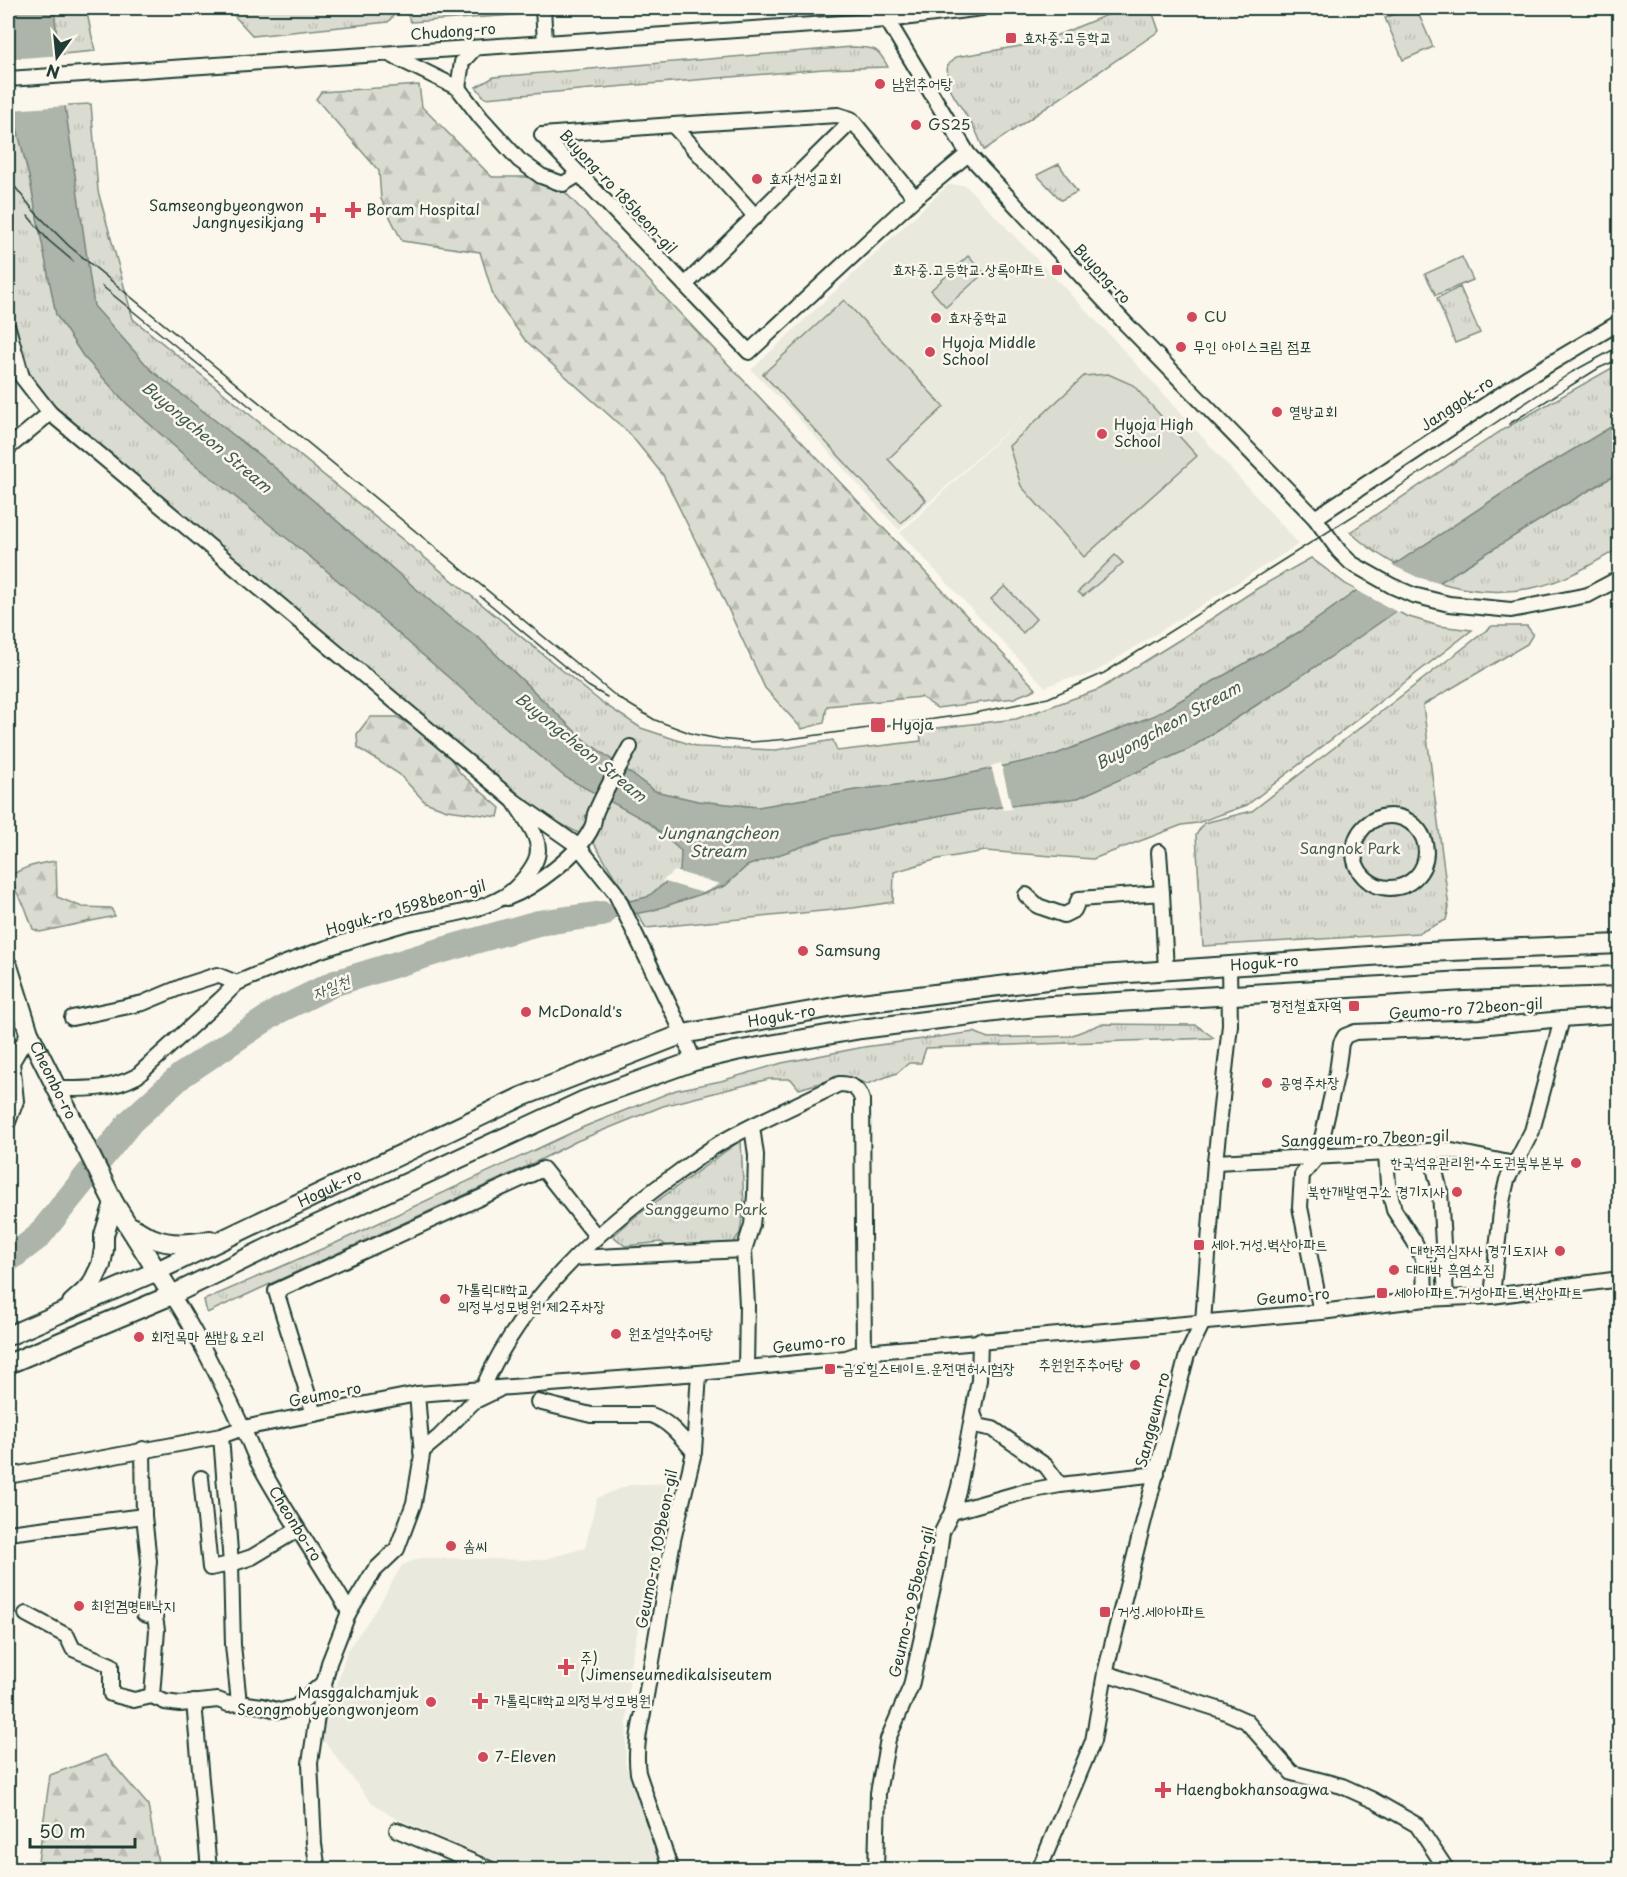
<svg xmlns="http://www.w3.org/2000/svg" width="1627" height="1877" font-family="'Playpen Sans','Poor Story',sans-serif">
	<style>
		.built { fill: #eae9de }
		.green { fill: #dbdcd1; stroke: #7d8c82; stroke-width: 1.5 }
		.forest { fill: url(#forest-firs); stroke: #7d8c82; stroke-width: 1.5 }
		.park { fill: url(#park-tufts); stroke: #7d8c82; stroke-width: 1.5 }
		.water { fill: #adb4aa; stroke: #74847b; stroke-width: 1.5 }
		.pier { fill: #fbf7ec }
		.lines { fill: none; stroke-linecap: round; stroke-linejoin: round }
		.river { stroke: #adb4aa; stroke-width: 26 }
		.minor-casing { stroke: #1f3d34; stroke-width: 18 }
		.major-casing { stroke: #1f3d34; stroke-width: 22 }
		.minor { stroke: #fbf7ec; stroke-width: 14 }
		.major { stroke: #fbf7ec; stroke-width: 18 }
		.tram { stroke: #1f3d34; stroke-width: 1.5 }
		.poi-dot { fill: #d1495b; stroke: #fbf7ec; stroke-width: 2 }
		.labels { text-anchor: middle; stroke-width: 5; stroke-linejoin: round; paint-order: stroke }
		.street-label { font-size: 15px; fill: #1f3d34; stroke: #fbf7ec }
		.poi-label { font-size: 15px; fill: #1f3d34; stroke: #fbf7ec; text-anchor: start }
		.park-label { font-size: 15px; fill: #455d53; stroke: #fbf7ec }
		.water-label { font-size: 16px; font-style: italic; fill: #425b52; stroke: #fbf7ec }
	</style>
	<defs>
		<pattern id="forest-firs" width="22" height="20" patternUnits="userSpaceOnUse" patternTransform="scale(1.5)"><rect width="22" height="20" fill="#dbdcd1"/><path d="M5 1l3.5 6h-7zM16 11l3.5 6h-7z" fill="#bcbeb4"/></pattern>
		<pattern id="park-tufts" width="24" height="20" patternUnits="userSpaceOnUse" patternTransform="scale(1.5)"><rect width="24" height="20" fill="#dbdcd1"/><path d="M3 7l-1-3M5 7V3M7 7l1-3M15 17l-1-3M17 17v-4M19 17l1-3" fill="none" stroke="#bcbeb4"/></pattern>
	</defs>
	<rect width="100%" height="100%" fill="#fbf7ec"/>
	<filter id="ink" filterUnits="userSpaceOnUse"><feTurbulence type="fractalNoise" baseFrequency=".0167" numOctaves="2"/><feDisplacementMap in="SourceGraphic" scale="12" xChannelSelector="R" yChannelSelector="G"/><feConvolveMatrix kernelMatrix="1 2 1 2 8 2 1 2 1" color-interpolation-filters="sRGB"/></filter>
	<g filter="url(#ink)">
		<path class="built" d="M948 185H965L1109 334 1299 544 1097 671 1082 677 1065 679 1045 687 900 533 1038 402 899 530 790 409 751 370Z
			M671 1483 630 1665 625 1763 661 1869H512L391 1816 370 1801 321 1737 347 1651 378 1607 402 1565 421 1558 541 1560 585 1548 597 1498 629 1485Z"/>
		<path class="green" d="M968 256 984 273 946 307 931 290Z
			M1462 257 1473 280 1436 295 1425 274Z
			M844 300 944 407 888 459 926 500 901 523 763 374Z
			M1108 374 1133 385 1197 456 1084 557 1021 486 1009 446 1084 376Z
			M1115 555 1123 563 1083 596 1078 592Z
			M1005 586 1036 619 1023 633 991 599Z"/>
		<path class="forest" d="M419 85 422 107 492 177H528L562 189 1036 689 1014 698 937 708 921 697 827 706 824 723 802 729 765 688 711 572 663 475 629 433 525 340 494 298 480 252 402 241 381 199 379 171 316 99 321 92Z
			M370 717H397L414 727 449 756 460 773 500 808 498 817 447 810 425 802 399 774 358 748 357 734Z
			M56 861 57 897 82 907 111 908 115 916 40 932 33 929 25 907 16 891 12 875C25 866 40 863 56 861Z
			M105 1755 148 1805 159 1869H37L50 1775Z"/>
		<path class="park" d="M8 8H86L95 51 8 59Z
			M227 8H388L393 16 388 22 253 36Z
			M404 8H591L501 16 411 22Z
			M1124 8H1151L1159 31 984 150 976 131 949 88 947 66 956 57 1038 43Z
			M1409 8H1416L1433 47 1403 60 1385 18Z
			M852 47C874 48 877 46 888 67L824 69 485 98 476 87 494 77Z
			M91 104 98 191 133 319 601 702 641 728 698 747 776 750 833 740 837 751 921 741 920 730 1016 719 1100 689 1184 637 1258 588 1311 558 1347 585 1406 616 1439 626 1472 630 1247 805 1197 823 1182 825 1093 859 985 851 938 859 894 872 893 902 853 908 646 928 592 840 544 815 513 794 60 415 24 375 8 325V108Z
			M1059 164 1077 192 1061 200 1037 175Z
			M1460 287 1480 333 1455 343 1437 298Z
			M1619 364V548C1592 564 1564 582 1532 588 1467 601 1398 575 1350 532L1504 429Z
			M1492 626H1527L1533 634 1527 644 1423 705 1449 908 1446 920 1419 933 1203 946 1196 835 1204 823 1252 811Z
			M1101 1024 1196 1025 1214 1038 926 1048 921 1063H909L897 1073 867 1084C844 1074 823 1082 799 1089L791 1079H769L663 1106 577 1141 532 1164 207 1313 204 1300 338 1242 586 1126 676 1090 721 1081 782 1063 864 1047 974 1032 988 1038 1070 1036Z
			M741 1140 744 1205 740 1233 731 1246 671 1249 661 1242 625 1246 613 1236 635 1217Z"/>
		<path class="water" d="M8 8H54L62 85 94 306 151 370 273 466 448 616 479 638 582 738 655 791 698 801 758 807 855 790 944 779 1054 755 1155 715 1299 632 1374 578 1524 479 1619 422V473L1556 510 1421 594 1329 658 1189 749 1078 798 959 812 829 837 747 866 725 886 651 911 568 925 566 915 647 897 680 871 681 851 648 822 565 777 504 726 320 565 193 463 126 403 83 356 56 315 30 181 11 104Z"/>
		<path class="pier" d="M62 55 68 106 9 110 8 59Z
			M1390 564 1417 577 1442 584 1399 613 1354 589Z
			M1001 763 1012 809 1003 810 991 766Z
			M675 871 720 884 703 893 662 881Z"/>
		<g class="lines">
			<path class="river" d="M8 1260 38 1237 131 1121 182 1075 278 1011 335 983 436 952 538 923 602 914"/>
			<g class="minor-casing">
				<g id="minor">
					<path d="M543 8 545 43"/>
					<path d="M880 8 968 154 1126 324 1315 518 1339 551 1351 563 1392 586 1413 595 1449 604 1511 610 1588 595 1620 578"/>
					<path d="M389 54 458 88 481 118 519 160 541 176 563 184 578 175"/>
					<path d="M8 79 887 20 982 8"/>
					<path d="M458 88 462 62 475 48"/>
					<path d="M673 125 756 217"/>
					<path d="M542 135 749 352 915 198 968 154"/>
					<path d="M542 135 673 125 838 115 851 119 915 198"/>
					<path d="M685 285 852 121"/>
					<path d="M8 328 22 377 50 413"/>
					<path d="M8 448 50 413 514 801"/>
					<path d="M1315 518 1526 378 1620 322"/>
					<circle cx="1390" cy="852" r="36"/>
					<path d="M1159 852 1162 893"/>
					<path d="M1026 895 1038 906 1064 915 1074 910 1079 899 1162 893 1166 971"/>
					<path d="M507 898C534 888 580 854 592 827 594 823 594 818 595 814 604 791 619 768 630 747"/>
					<path d="M72 1018 143 1003 186 985 217 975 237 983C292 959 347 940 404 924 437 916 475 914 505 896 516 889 529 874 535 862 546 840 524 819 514 801L578 846 615 892 677 1021 694 1061"/>
					<path d="M1562 1019 1620 1015"/>
					<path d="M57 1089C87 1089 110 1090 137 1076L221 999 237 983"/>
					<path d="M8 1122 16 1101 12 1062 29 1033"/>
					<path d="M1430 1151 1440 1191 1446 1297"/>
					<path d="M1386 1155 1388 1184 1394 1210 1414 1241 1424 1261 1425 1299"/>
					<path d="M1215 1162 1447 1150 1514 1164"/>
					<path d="M575 1258 744 1250"/>
					<path id="s1" d="M172 1295C199 1337 222 1383 243 1429 249 1440 253 1452 258 1462 286 1514 320 1561 349 1612"/>
					<path d="M1321 1312 1300 1207 1302 1175 1318 1156 1337 1072 1341 1043 1345 1036 1355 1032 1480 1027 1562 1019 1532 1131 1507 1180 1502 1202 1492 1296"/>
					<path d="M746 1368 747 1305 744 1250 752 1225 755 1196 756 1155 752 1127"/>
					<path d="M483 1388C521 1299 598 1229 676 1174 690 1164 705 1152 720 1143 758 1121 800 1104 839 1084 851 1084 859 1088 862 1100L864 1352"/>
					<path d="M538 1402 591 1415H651C669 1421 682 1438 694 1452"/>
					<path d="M973 1413 978 1426 993 1429 1046 1466 1060 1485"/>
					<path d="M314 1414 276 1291 543 1169 597 1237"/>
					<path d="M221 1436 231 1564 233 1645 239 1703"/>
					<path d="M143 1449 144 1516 149 1561 144 1614 155 1617 157 1630 152 1696 165 1702 180 1704 218 1700 228 1704 239 1703 262 1706 280 1711 296 1707 324 1682"/>
					<path d="M421 1452 439 1437 473 1402 498 1390"/>
					<path d="M8 1476 221 1436 243 1428 417 1394 699 1373 846 1358 864 1352 1321 1312 1425 1299 1492 1296 1620 1279"/>
					<path d="M201 1478 210 1568 231 1564 252 1557 297 1530"/>
					<path d="M952 1512 1023 1492 1060 1485 1157 1474"/>
					<path d="M8 1533 144 1516"/>
					<path d="M26 1614 67 1636 73 1649 111 1665V1694L134 1700 152 1696"/>
					<path d="M1105 1673 1221 1710 1246 1721 1292 1773 1342 1786 1373 1800 1417 1825 1447 1870"/>
					<path d="M194 1702 209 1870"/>
					<path d="M397 1830 492 1870"/>
					<path d="M318 1870 314 1844 310 1763 317 1716 329 1663 349 1612 374 1571 397 1549 414 1503 422 1455 417 1394"/>
					<path d="M671 1870 638 1773C635 1752 638 1733 643 1713L673 1540 694 1452 699 1373"/>
					<path d="M876 1870 878 1793 888 1739 911 1686 937 1569 942 1532 952 1512 959 1487 979 1380 980 1340"/>
					<path d="M1039 1870 1093 1741 1105 1673 1146 1512 1187 1355 1203 1322 1215 1162 1230 1025 1229 966"/>
				</g>
			</g>
			<g class="major-casing">
				<g id="major">
					<path id="s2" d="M8 966 29 1033 114 1203 172 1295"/>
					<path d="M130 1226C138 1230 145 1235 152 1238 171 1246 190 1244 210 1240"/>
					<path d="M72 1303 91 1286 101 1265 104 1249V1235L114 1203"/>
					<path id="s3" d="M8 1336 157 1271 521 1097 683 1034 845 1005 1072 977 1427 952 1620 944"/>
					<path d="M8 1364 172 1295 288 1238 585 1100 694 1061 736 1051 861 1029 1035 1007 1464 981 1620 976"/>
				</g>
			</g>
			<use href="#minor" class="minor"/>
			<use href="#major" class="major"/>
			<path class="tram" d="M8 178 34 211 69 246 617 697 655 720 693 734 719 739 751 742 789 739 970 714 1048 698 1104 673 1399 487 1572 372 1620 346
				M28 216 48 240 73 261
				M102 286 253 409
				M1509 424 1599 368 1620 359
				M480 596 588 686 607 697"/>
		</g>
	</g>
	<g class="poi-dot">
		<rect x="1005" y="32" width="12" height="12" rx="3"/>
		<circle cx="880" cy="84" r="6"/>
		<circle cx="916" cy="125" r="6"/>
		<circle cx="757" cy="179" r="6"/>
		<path d="M350 201h6v6h6v6h-6v6h-6v-6h-6v-6h6z"/>
		<path d="M315 206h6v6h6v6h-6v6h-6v-6h-6v-6h6z"/>
		<rect x="1051" y="264" width="12" height="12" rx="3"/>
		<circle cx="1192" cy="317" r="6"/>
		<circle cx="936" cy="318" r="6"/>
		<circle cx="1181" cy="347" r="6"/>
		<circle cx="930" cy="352" r="6"/>
		<circle cx="1277" cy="412" r="6"/>
		<circle cx="1102" cy="434" r="6"/>
		<rect x="870" y="717" width="16" height="16" rx="3"/>
		<circle cx="803" cy="951" r="6"/>
		<rect x="1348" y="1000" width="12" height="12" rx="3"/>
		<circle cx="526" cy="1012" r="6"/>
		<circle cx="1267" cy="1083" r="6"/>
		<circle cx="1576" cy="1163" r="6"/>
		<circle cx="1457" cy="1192" r="6"/>
		<rect x="1193" y="1239" width="12" height="12" rx="3"/>
		<circle cx="1560" cy="1251" r="6"/>
		<circle cx="1394" cy="1270" r="6"/>
		<rect x="1376" y="1287" width="12" height="12" rx="3"/>
		<circle cx="445" cy="1299" r="6"/>
		<circle cx="616" cy="1334" r="6"/>
		<circle cx="139" cy="1337" r="6"/>
		<circle cx="1135" cy="1365" r="6"/>
		<rect x="824" y="1363" width="12" height="12" rx="3"/>
		<circle cx="451" cy="1546" r="6"/>
		<circle cx="79" cy="1606" r="6"/>
		<rect x="1099" y="1606" width="12" height="12" rx="3"/>
		<path d="M563 1658h6v6h6v6h-6v6h-6v-6h-6v-6h6z"/>
		<path d="M477 1692h6v6h6v6h-6v6h-6v-6h-6v-6h6z"/>
		<circle cx="431" cy="1702" r="6"/>
		<circle cx="483" cy="1757" r="6"/>
		<path d="M1160 1781h6v6h6v6h-6v6h-6v-6h-6v-6h6z"/>
	</g>
	<g class="labels">
		<g class="street-label">
			<text transform="translate(453 32) rotate(-4)" y="5">Chudong-ro</text>
			<text transform="translate(618 192) rotate(47)" y="5">Buyong-ro 185beon-gil</text>
			<text transform="translate(1102 274) rotate(47)" y="5">Buyong-ro</text>
			<text transform="translate(1457 404) rotate(-34)" y="5">Janggok-ro</text>
			<text transform="translate(406 908) rotate(-16)" y="5">Hoguk-ro 1598beon-gil</text>
			<text dy="5" stroke="none"><textPath href="#s3" startOffset="1326">Hoguk-ro</textPath></text>
			<text transform="translate(1466 1009) rotate(-4)" y="5">Geumo-ro 72beon-gil</text>
			<text dy="5" stroke="none"><textPath href="#s3" startOffset="840">Hoguk-ro</textPath></text>
			<text dy="5" stroke="none"><textPath href="#s2" startOffset="123">Cheonbo-ro</textPath></text>
			<text transform="translate(1365 1139) rotate(-2)" y="5">Sanggeum-ro 7beon-gil</text>
			<text dy="5" stroke="none"><textPath href="#s3" startOffset="354">Hoguk-ro</textPath></text>
			<text transform="translate(1293 1297) rotate(-5)" y="5">Geumo-ro</text>
			<text transform="translate(809 1344) rotate(-7)" y="5">Geumo-ro</text>
			<text transform="translate(325 1395) rotate(-11)" y="5">Geumo-ro</text>
			<text transform="translate(1153 1420) rotate(-76)" y="5">Sanggeum-ro</text>
			<text dy="5" stroke="none"><textPath href="#s1" startOffset="260">Cheonbo-ro</textPath></text>
			<text transform="translate(657 1549) rotate(-79)" y="5">Geumo-ro 109beon-gil</text>
			<text transform="translate(912 1602) rotate(-77)" y="5">Geumo-ro 95beon-gil</text>
		</g>
		<g class="poi-label">
			<text x="1023" y="43">효자중.고등학교</text>
			<text x="892" y="89">남원추어탕</text>
			<text x="928" y="130">GS25</text>
			<text x="769" y="184">효자천성교회</text>
			<text x="304" y="211" text-anchor="end">Samseongbyeongwon<tspan x="304" dy="17">Jangnyesikjang</tspan></text>
			<text x="366" y="215">Boram Hospital</text>
			<text x="1045" y="275" text-anchor="end">효자중.고등학교.상록아파트</text>
			<text x="1204" y="322">CU</text>
			<text x="948" y="323">효자중학교</text>
			<text x="942" y="348">Hyoja Middle<tspan x="942" dy="17">School</tspan></text>
			<text x="1193" y="352">무인 아이스크림 점포</text>
			<text x="1289" y="417">열방교회</text>
			<text x="1114" y="430">Hyoja High<tspan x="1114" dy="17">School</tspan></text>
			<text x="892" y="730">Hyoja</text>
			<text x="815" y="956">Samsung</text>
			<text x="1342" y="1011" text-anchor="end">경전철효자역</text>
			<text x="538" y="1017">McDonald's</text>
			<text x="1279" y="1088">공영주차장</text>
			<text x="1564" y="1168" text-anchor="end">한국석유관리원 수도권북부본부</text>
			<text x="1445" y="1197" text-anchor="end">북한개발연구소 경기지사</text>
			<text x="1211" y="1250">세아.거성.벽산아파트</text>
			<text x="1548" y="1256" text-anchor="end">대한적십자사 경기도지사</text>
			<text x="1406" y="1275">대대박 흑염소집</text>
			<text x="457" y="1295">가톨릭대학교<tspan x="457" dy="17">의정부성모병원 제2주차장</tspan></text>
			<text x="1394" y="1298">세아아파트.거성아파트.벽산아파트</text>
			<text x="628" y="1339">원조설악추어탕</text>
			<text x="151" y="1342">회전목마 쌈밥＆오리</text>
			<text x="1123" y="1370" text-anchor="end">추원원주추어탕</text>
			<text x="842" y="1374">금오힐스테이트.운전면허시험장</text>
			<text x="463" y="1551">솜씨</text>
			<text x="91" y="1611">최원겸명태낙지</text>
			<text x="1117" y="1617">거성.세아아파트</text>
			<text x="580" y="1663">주)<tspan x="580" dy="17">(Jimenseumedikalsiseutem</tspan></text>
			<text x="419" y="1698" text-anchor="end">Masggalchamjuk<tspan x="419" dy="17">Seongmobyeongwonjeom</tspan></text>
			<text x="494" y="1706">가톨릭대학교의정부성모병원</text>
			<text x="495" y="1762">7-Eleven</text>
			<text x="1176" y="1795">Haengbokhansoagwa</text>
		</g>
		<g class="park-label">
			<text x="1350" y="854">Sangnok Park</text>
			<text x="706" y="1215">Sanggeumo Park</text>
		</g>
		<g class="water-label">
			<text transform="translate(207 437) rotate(40)" y="6">Buyongcheon Stream</text>
			<text transform="translate(1168 725) rotate(-29)" y="6">Buyongcheon Stream</text>
			<text transform="translate(581 747) rotate(39)" y="6">Buyongcheon Stream</text>
			<text x="718" y="839">Jungnangcheon<tspan x="718" dy="18">Stream</tspan></text>
			<text transform="translate(331 987) rotate(-22)" y="6">자일천</text>
		</g>
	</g>
	<rect width="1627" height="1877" fill="none" stroke="#fbf7ec" stroke-width="30"/>
	<rect x="15" y="15" width="1597" height="1847" fill="none" stroke="#1f3d34" stroke-width="2" filter="url(#ink)"/>
	<g transform="translate(57 57) rotate(195)" stroke="#fbf7ec" stroke-width="4.5" paint-order="stroke">
	<path d="M0-4.5L10 22L0 15L-10 22Z" fill="#1f3d34"/>
	<text y="-9" font-size="16" font-weight="bold" text-anchor="middle" fill="#1f3d34">N</text>
	</g>
	<path d="M30 1838v9h105v-9" fill="none" stroke="#1f3d34" stroke-width="3"/>
	<text x="39" y="1838" font-size="18" fill="#1f3d34" stroke="#fbf7ec" stroke-width="4.5" paint-order="stroke">50 m</text>
</svg>
